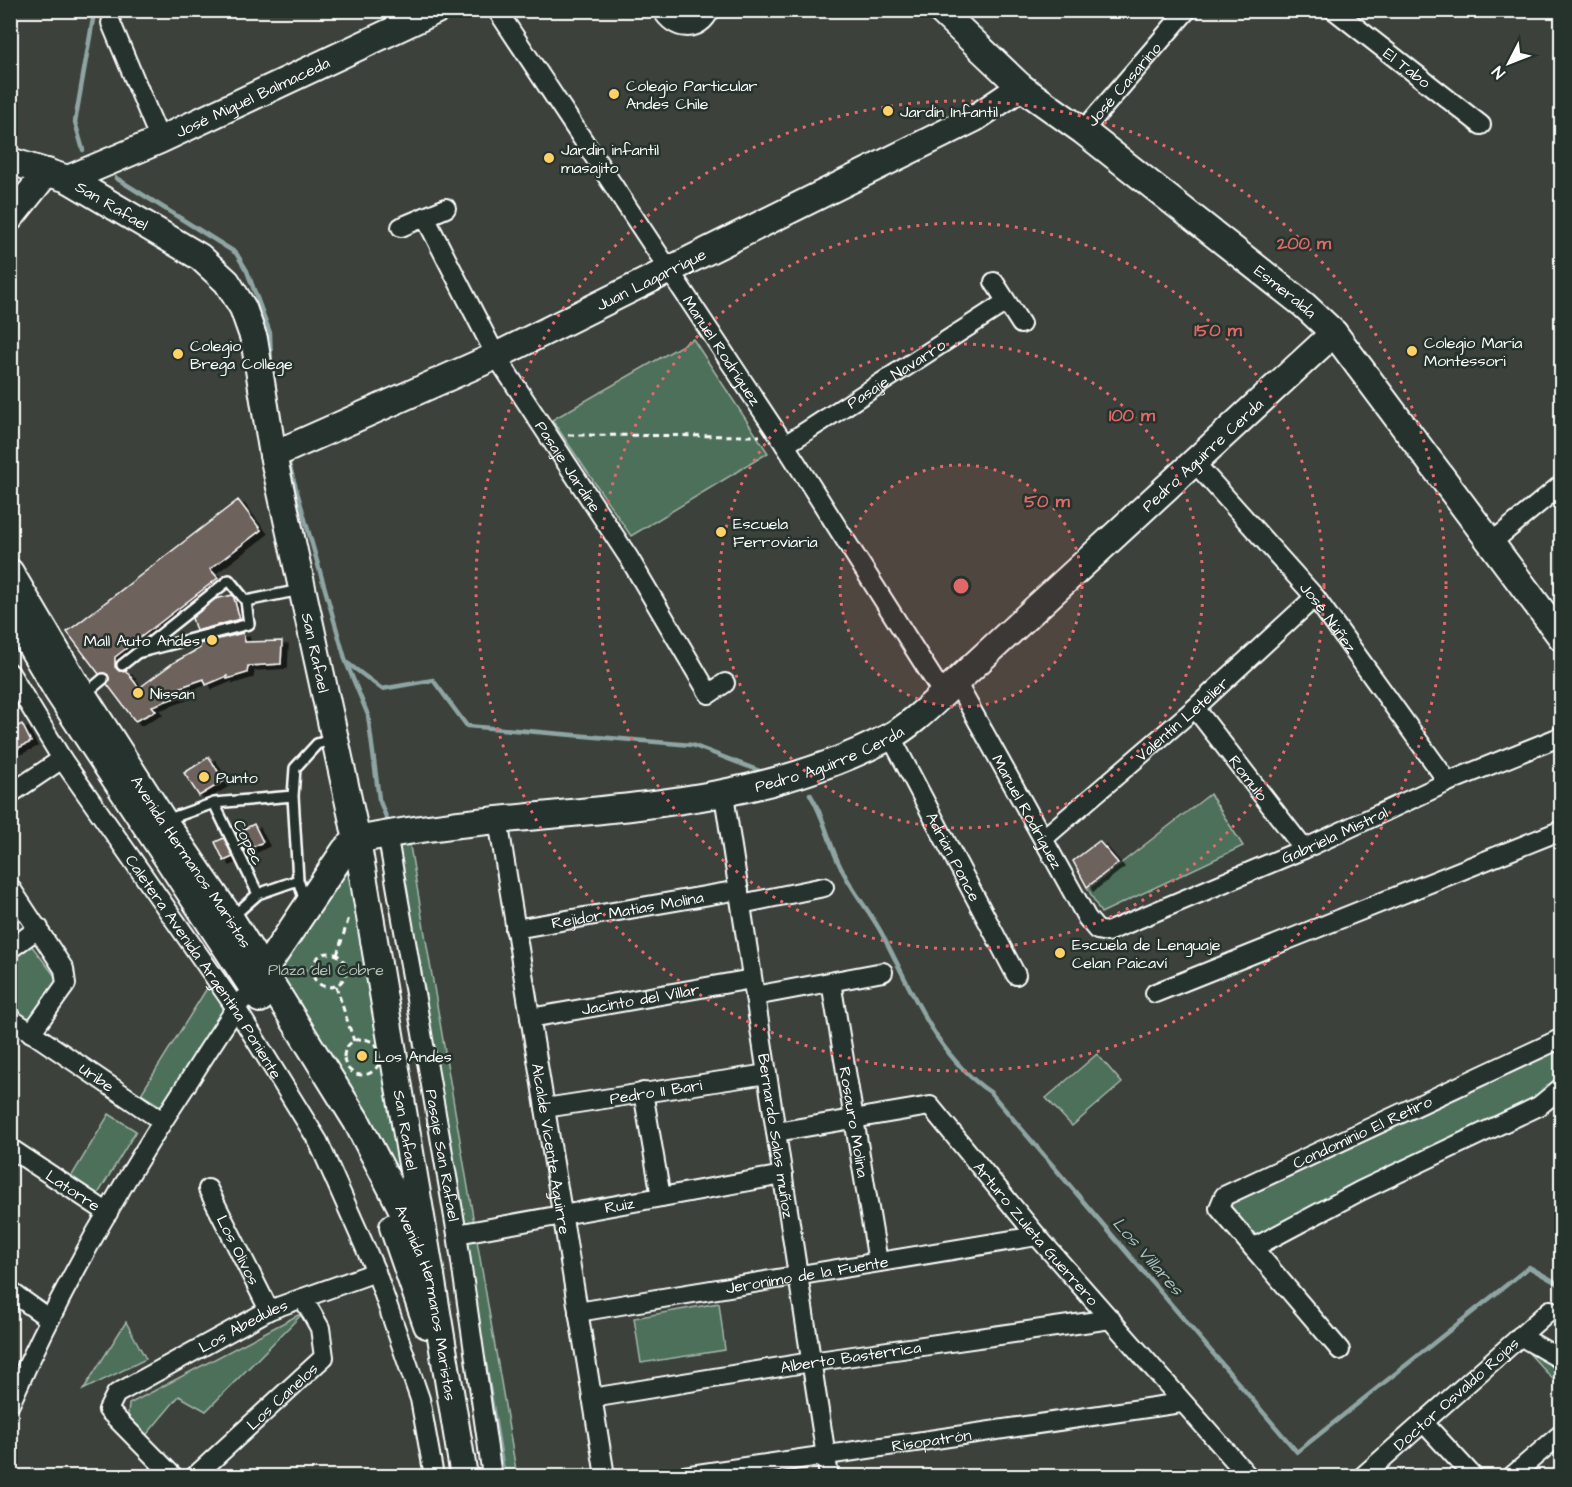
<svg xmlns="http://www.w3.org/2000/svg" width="1572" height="1487" font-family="'Architects Daughter',sans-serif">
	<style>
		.green { fill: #4d6f5a; stroke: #a6b7ac; stroke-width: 1.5 }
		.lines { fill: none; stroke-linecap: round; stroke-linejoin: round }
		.stream { stroke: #8fa5a4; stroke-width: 4.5 }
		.building { fill: #6e625d; stroke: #fff; stroke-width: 1.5; filter: url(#shadow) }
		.lane-casing { stroke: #fff; stroke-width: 14 }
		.street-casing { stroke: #fff; stroke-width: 22 }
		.secondary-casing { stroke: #fff; stroke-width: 30 }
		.path { stroke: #fff; stroke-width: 3; stroke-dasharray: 6 4.5; stroke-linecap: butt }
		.lane { stroke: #26332d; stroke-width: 9 }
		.street { stroke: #26332d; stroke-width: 18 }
		.secondary { stroke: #26332d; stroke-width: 26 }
		.ring { fill: none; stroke: #e26868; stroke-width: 3; stroke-dasharray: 3 6 }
		.poi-dot { fill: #ffd166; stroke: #26332d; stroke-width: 2 }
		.labels { text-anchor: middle; stroke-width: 5; stroke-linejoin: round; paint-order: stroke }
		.street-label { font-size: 16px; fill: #fff; stroke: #26332d }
		.poi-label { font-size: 16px; fill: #fff; stroke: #26332d; text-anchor: start }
		.park-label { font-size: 16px; fill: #afbeb5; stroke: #26332d }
		.water-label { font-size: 18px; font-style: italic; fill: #abbcbb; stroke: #26332d }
		.centre { fill: #e26868; stroke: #26332d; stroke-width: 3 }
		.ring-label { font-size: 18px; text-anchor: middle; font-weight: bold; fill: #e26868; stroke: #26332d; stroke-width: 5; stroke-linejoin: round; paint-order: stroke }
	</style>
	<defs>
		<filter id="shadow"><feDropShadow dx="6" dy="4" stdDeviation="0" flood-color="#0009"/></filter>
	</defs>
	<rect width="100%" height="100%" fill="#3c413b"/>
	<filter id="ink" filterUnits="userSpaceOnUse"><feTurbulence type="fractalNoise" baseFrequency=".0167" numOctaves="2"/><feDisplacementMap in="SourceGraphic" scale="12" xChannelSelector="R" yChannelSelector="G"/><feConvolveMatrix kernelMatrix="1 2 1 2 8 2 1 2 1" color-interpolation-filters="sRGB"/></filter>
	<g filter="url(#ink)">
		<path class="green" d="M693 339 768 453 631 536 552 420Z
			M1210 794 1243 846 1101 913 1088 889Z
			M409 840 517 1476H504L397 843Z
			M350 854 412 1202 274 969Z
			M31 945 58 980 29 1021 11 1009 10 958Z
			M209 985 226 1012 165 1109 141 1094Z
			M1561 1046V1082L1534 1104 1254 1240 1228 1210V1201Z
			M1097 1054 1122 1083 1072 1126 1046 1098Z
			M109 1114 136 1131 95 1199 68 1182Z
			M719 1303 725 1350 641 1363 634 1318Z
			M304 1312 206 1411 179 1396 143 1439 127 1424 129 1404Z
			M126 1322 146 1359 83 1390Z
			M1526 1350 1561 1371V1388Z"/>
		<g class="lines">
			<path class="stream" d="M83 150 75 122 93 19 91 10
				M116 178 236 253 247 271 270 333 271 365
				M287 457 346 662 382 689 433 680 467 726 692 745 765 773
				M346 662 368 715 379 799 390 827
				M810 794C823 815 827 835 836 857 846 883 867 907 881 932 912 989 934 1054 990 1092L1297 1452 1529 1267 1562 1286
				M484 1358 504 1476"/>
		</g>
		<path class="building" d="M238 500 261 530 210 569 218 578 115 657V667L119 671H126L139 688 173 663 200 648 199 644 243 633 245 642 282 641 281 664 248 666 247 673 227 679V676L206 685 204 679 178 688 180 696 152 706 156 711 135 721 107 684 108 675 99 674 67 632Z
			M233 595 240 619 196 631 192 618 215 599Z
			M22 724 31 742 10 752V730Z
			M209 757 224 781 199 796 184 773Z
			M254 824 263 842 245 851 236 833Z
			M224 838 233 857 224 861 215 842Z
			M1099 841 1118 863 1087 887 1073 861Z"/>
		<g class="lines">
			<g class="lane-casing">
				<path id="lane" d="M246 601 300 590
					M122 665 229 580 246 601 249 624 137 653
					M84 695 103 679
					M214 803 258 894
					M166 820 214 803 293 796
					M305 901 298 880 293 796 295 768 317 744 333 739
					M231 918 258 894 298 880"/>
			</g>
			<g class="street-casing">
				<g id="street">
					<path id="s1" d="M497 10 785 445 943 694"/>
					<path d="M662 10C673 31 700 34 710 10"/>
					<path id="s2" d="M1334 10 1481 125"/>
					<path d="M111 23 160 140"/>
					<path id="s3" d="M1083 131 1187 10"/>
					<path id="s4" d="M425 217 496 356 629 558 709 694 725 683"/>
					<path d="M401 227 446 208"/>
					<path d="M994 282 1021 324"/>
					<path id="s5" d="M785 445 1006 302"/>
					<path id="s6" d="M1195 463 1315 597 1448 782"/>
					<path d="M1491 543 1562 484"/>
					<path id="s7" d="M10 673 62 759 236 1008 318 1141 376 1272 420 1399 434 1476"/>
					<path id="s8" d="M956 682 1087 918 1097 930 1107 932 1304 849 1448 782 1562 736"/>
					<path id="s9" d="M1195 708 1304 849"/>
					<path id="s10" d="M891 737 1016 975"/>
					<path d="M10 794 62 759"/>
					<path id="s11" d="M724 795 829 1476"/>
					<path id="s12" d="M498 820 605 1476"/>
					<path id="s13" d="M387 833 457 1234 492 1476"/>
					<path id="s14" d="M1044 838 1195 708 1315 597"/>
					<path d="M10 887 64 969 66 984 31 1033"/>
					<path d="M741 904 824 887"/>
					<path id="s15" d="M515 929 739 890"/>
					<path d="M10 949 39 928"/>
					<path id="s16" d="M831 982 878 1262"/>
					<path d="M1155 993 1562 830"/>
					<path d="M755 996 883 972"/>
					<path id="s17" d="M10 1018 162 1121"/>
					<path id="s18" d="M530 1018 752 979"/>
					<path d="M643 1092 661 1197"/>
					<path id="s19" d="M545 1108 767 1074"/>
					<path id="s20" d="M776 1132 930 1106 1037 1236 1248 1476"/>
					<path id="s21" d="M10 1148 108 1213"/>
					<path id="s22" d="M208 1189 269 1310"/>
					<path id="s23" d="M457 1234 783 1175"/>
					<path d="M1253 1248 1360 1191 1539 1106 1562 1087"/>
					<path d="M10 1291 48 1318"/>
					<path id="s24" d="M578 1312 1037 1236"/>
					<path d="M1520 1336 1562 1360"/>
					<path id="s25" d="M1340 1350 1219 1208 1224 1196 1562 1038"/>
					<path id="s26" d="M592 1398 811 1362 1111 1319"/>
					<path d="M10 1404C59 1293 118 1188 185 1087 204 1057 222 1027 243 999"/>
					<path d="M1423 1422 1473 1476"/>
					<path id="s27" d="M173 1476 108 1410 116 1394 269 1310 376 1272"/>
					<path id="s28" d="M195 1476 324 1357 320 1328 303 1298"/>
					<path id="s29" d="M684 1476 1181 1403"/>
					<path id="s30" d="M1363 1476 1550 1310"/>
					<path d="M1512 1476 1562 1433"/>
				</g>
			</g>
			<g class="secondary-casing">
				<g id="secondary">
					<path id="s31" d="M940 10 1021 87 1083 131 1304 305 1334 333 1562 638"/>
					<path id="s32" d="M10 161 68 179 200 257 227 282 243 308 254 339 273 455 357 840 431 1276"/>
					<path id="s33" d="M68 179 160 140 437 10"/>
					<path d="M10 218 47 172"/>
					<path id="s34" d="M273 455 496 356 975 118 1021 87"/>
					<path id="s35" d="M10 572 74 681 163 820 231 919 357 1122 401 1207 431 1276 464 1476"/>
					<path d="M10 611 58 692 260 999"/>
					<path id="s36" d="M252 988 345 850 357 840C534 803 725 824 889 737 911 726 937 699 956 682L1334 333"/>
					<path d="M393 1227 427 1325"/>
				</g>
			</g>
			<path class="path" d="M568 435 760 436
				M312 970a17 17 0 1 1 34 0a17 17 0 1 1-34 0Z
				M337 955 349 917
				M290 969H312
				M336 986 354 1041
				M344 1057a18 18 0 1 1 36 0a18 18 0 1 1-36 0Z"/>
			<use href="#lane" class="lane"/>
			<use href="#street" class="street"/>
			<use href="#secondary" class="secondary"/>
		</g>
	</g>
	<circle cx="961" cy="586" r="121" fill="#e26868" fill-opacity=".12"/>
	<g class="ring">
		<circle cx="961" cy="586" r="121"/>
		<circle cx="961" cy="586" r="242"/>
		<circle cx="961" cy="586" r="363"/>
		<circle cx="961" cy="586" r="485"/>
	</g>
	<g class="poi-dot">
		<circle cx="614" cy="94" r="6"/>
		<circle cx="888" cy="111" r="6"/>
		<circle cx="549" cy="158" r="6"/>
		<circle cx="1412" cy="351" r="6"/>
		<circle cx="178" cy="354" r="6"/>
		<circle cx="721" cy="532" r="6"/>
		<circle cx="212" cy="640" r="6"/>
		<circle cx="138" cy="693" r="6"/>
		<circle cx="204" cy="777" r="6"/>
		<circle cx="1060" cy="953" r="6"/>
		<circle cx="362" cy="1056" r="6"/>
	</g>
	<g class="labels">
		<g class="street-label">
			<text dy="6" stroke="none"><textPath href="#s2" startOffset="93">El Tabo</textPath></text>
			<text dy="6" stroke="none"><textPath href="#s3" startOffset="62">José Casarino</textPath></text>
			<text dy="6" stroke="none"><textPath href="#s33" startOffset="202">José Miguel Balmaceda</textPath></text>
			<text dy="6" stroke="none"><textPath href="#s32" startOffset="112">San Rafael</textPath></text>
			<text dy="6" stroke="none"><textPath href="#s34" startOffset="417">Juan Lagarrigue</textPath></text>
			<text dy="6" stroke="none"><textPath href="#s31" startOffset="446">Esmeralda</textPath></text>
			<text dy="6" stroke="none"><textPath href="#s1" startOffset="408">Manuel Rodríguez</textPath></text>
			<text dy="6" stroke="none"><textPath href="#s5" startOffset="132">Pasaje Navarro</textPath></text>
			<text dy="6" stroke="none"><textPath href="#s36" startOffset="1149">Pedro Aguirre Cerda</textPath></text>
			<text dy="6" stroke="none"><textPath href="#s4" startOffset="288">Pasaje Jardine</textPath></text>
			<text dy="6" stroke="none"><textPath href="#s6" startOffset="204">José Núñez</textPath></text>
			<text dy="6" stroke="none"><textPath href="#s32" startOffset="634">San Rafael</textPath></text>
			<text dy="6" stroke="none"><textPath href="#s14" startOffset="182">Valentín Letelier</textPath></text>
			<text dy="6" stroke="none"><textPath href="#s36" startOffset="663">Pedro Aguirre Cerda</textPath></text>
			<text dy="6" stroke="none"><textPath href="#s9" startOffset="88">Romulo</textPath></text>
			<text dy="6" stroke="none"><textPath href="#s8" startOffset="148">Manuel Rodríguez</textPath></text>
			<text dy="6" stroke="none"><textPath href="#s8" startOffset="543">Gabriela Mistral</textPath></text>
			<text transform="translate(249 842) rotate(64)" y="6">Copec</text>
			<text dy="6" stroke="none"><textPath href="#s10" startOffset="135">Adrián Ponce</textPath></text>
			<text dy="6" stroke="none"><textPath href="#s35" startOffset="342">Avenida Hermanos Maristas</textPath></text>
			<text dy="6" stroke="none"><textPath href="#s15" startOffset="114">Rejidor Matias Molina</textPath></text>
			<text dy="6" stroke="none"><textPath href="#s7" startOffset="352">Caletera Avenida Argentina Poniente</textPath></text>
			<text dy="6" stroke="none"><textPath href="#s18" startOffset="112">Jacinto del Villar</textPath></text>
			<text dy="6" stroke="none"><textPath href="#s17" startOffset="105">Uribe</textPath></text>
			<text dy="6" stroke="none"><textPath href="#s19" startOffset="112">Pedro II Bari</textPath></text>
			<text dy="6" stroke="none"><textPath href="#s16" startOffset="142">Rosauro Molina</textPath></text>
			<text dy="6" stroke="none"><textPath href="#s32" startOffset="1120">San Rafael</textPath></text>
			<text dy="6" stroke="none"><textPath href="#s25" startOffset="352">Condominio El Retiro</textPath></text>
			<text dy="6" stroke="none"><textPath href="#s11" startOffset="345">Bernardo Salas muñoz</textPath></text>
			<text dy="6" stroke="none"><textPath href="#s12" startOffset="333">Alcalde Vicente Aguirre</textPath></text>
			<text dy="6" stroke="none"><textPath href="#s13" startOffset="327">Pasaje San Rafael</textPath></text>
			<text dy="6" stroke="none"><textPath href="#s21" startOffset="76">Latorre</textPath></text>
			<text dy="6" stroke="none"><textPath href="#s23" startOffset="165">Ruiz</textPath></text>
			<text dy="6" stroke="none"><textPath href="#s20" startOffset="322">Arturo Zuleta Guerrero</textPath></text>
			<text dy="6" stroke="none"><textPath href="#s22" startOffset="68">Los Olivos</textPath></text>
			<text dy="6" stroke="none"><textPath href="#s24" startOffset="232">Jeronimo de la Fuente</textPath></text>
			<text dy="6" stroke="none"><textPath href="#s35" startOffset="846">Avenida Hermanos Maristas</textPath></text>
			<text dy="6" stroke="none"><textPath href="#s27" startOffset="255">Los Abedules</textPath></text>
			<text dy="6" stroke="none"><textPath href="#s26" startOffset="262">Alberto Basterrica</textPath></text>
			<text dy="6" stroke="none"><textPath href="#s30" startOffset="124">Doctor Osvaldo Rojas</textPath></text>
			<text dy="6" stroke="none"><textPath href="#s28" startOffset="118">Los Canelos</textPath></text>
			<text dy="6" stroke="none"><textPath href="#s29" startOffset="250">Risopatrón</textPath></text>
		</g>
		<g class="poi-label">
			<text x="626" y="91">Colegio Particular<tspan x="626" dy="18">Andes Chile</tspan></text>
			<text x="900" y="117">Jardín Infantil</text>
			<text x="561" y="155">Jardin infantil<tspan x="561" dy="18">masajito</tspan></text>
			<text x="1424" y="348">Colegio María<tspan x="1424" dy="18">Montessori</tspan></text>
			<text x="190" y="351">Colegio<tspan x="190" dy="18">Brega College</tspan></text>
			<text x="733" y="529">Escuela<tspan x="733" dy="18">Ferroviaria</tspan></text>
			<text x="200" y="646" text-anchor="end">Mall Auto Andes</text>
			<text x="150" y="699">Nissan</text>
			<text x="216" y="783">Punto</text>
			<text x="1072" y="950">Escuela de Lenguaje<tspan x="1072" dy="18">Celan Paicaví</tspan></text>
			<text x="374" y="1062">Los Andes</text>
		</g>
		<g class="park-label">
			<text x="326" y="975">Plaza del Cobre</text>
		</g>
		<g class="water-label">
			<text transform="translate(1148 1256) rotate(49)" y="6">Los Villares</text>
		</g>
	</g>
	<circle cx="961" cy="586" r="9" class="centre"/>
	<g class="ring-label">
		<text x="1304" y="249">200 m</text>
		<text x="1218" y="336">150 m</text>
		<text x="1132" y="421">100 m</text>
		<text x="1047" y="507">50 m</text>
	</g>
	<rect width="1572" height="1487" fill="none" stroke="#26332d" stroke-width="36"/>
	<rect x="18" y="18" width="1536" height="1451" fill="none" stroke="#fff" stroke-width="2" filter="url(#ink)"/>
	<g transform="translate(1509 63) rotate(228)" stroke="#26332d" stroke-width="4.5" paint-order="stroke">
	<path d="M0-4.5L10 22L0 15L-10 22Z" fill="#ffffff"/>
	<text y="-9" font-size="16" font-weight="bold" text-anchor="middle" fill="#ffffff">N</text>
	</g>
</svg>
